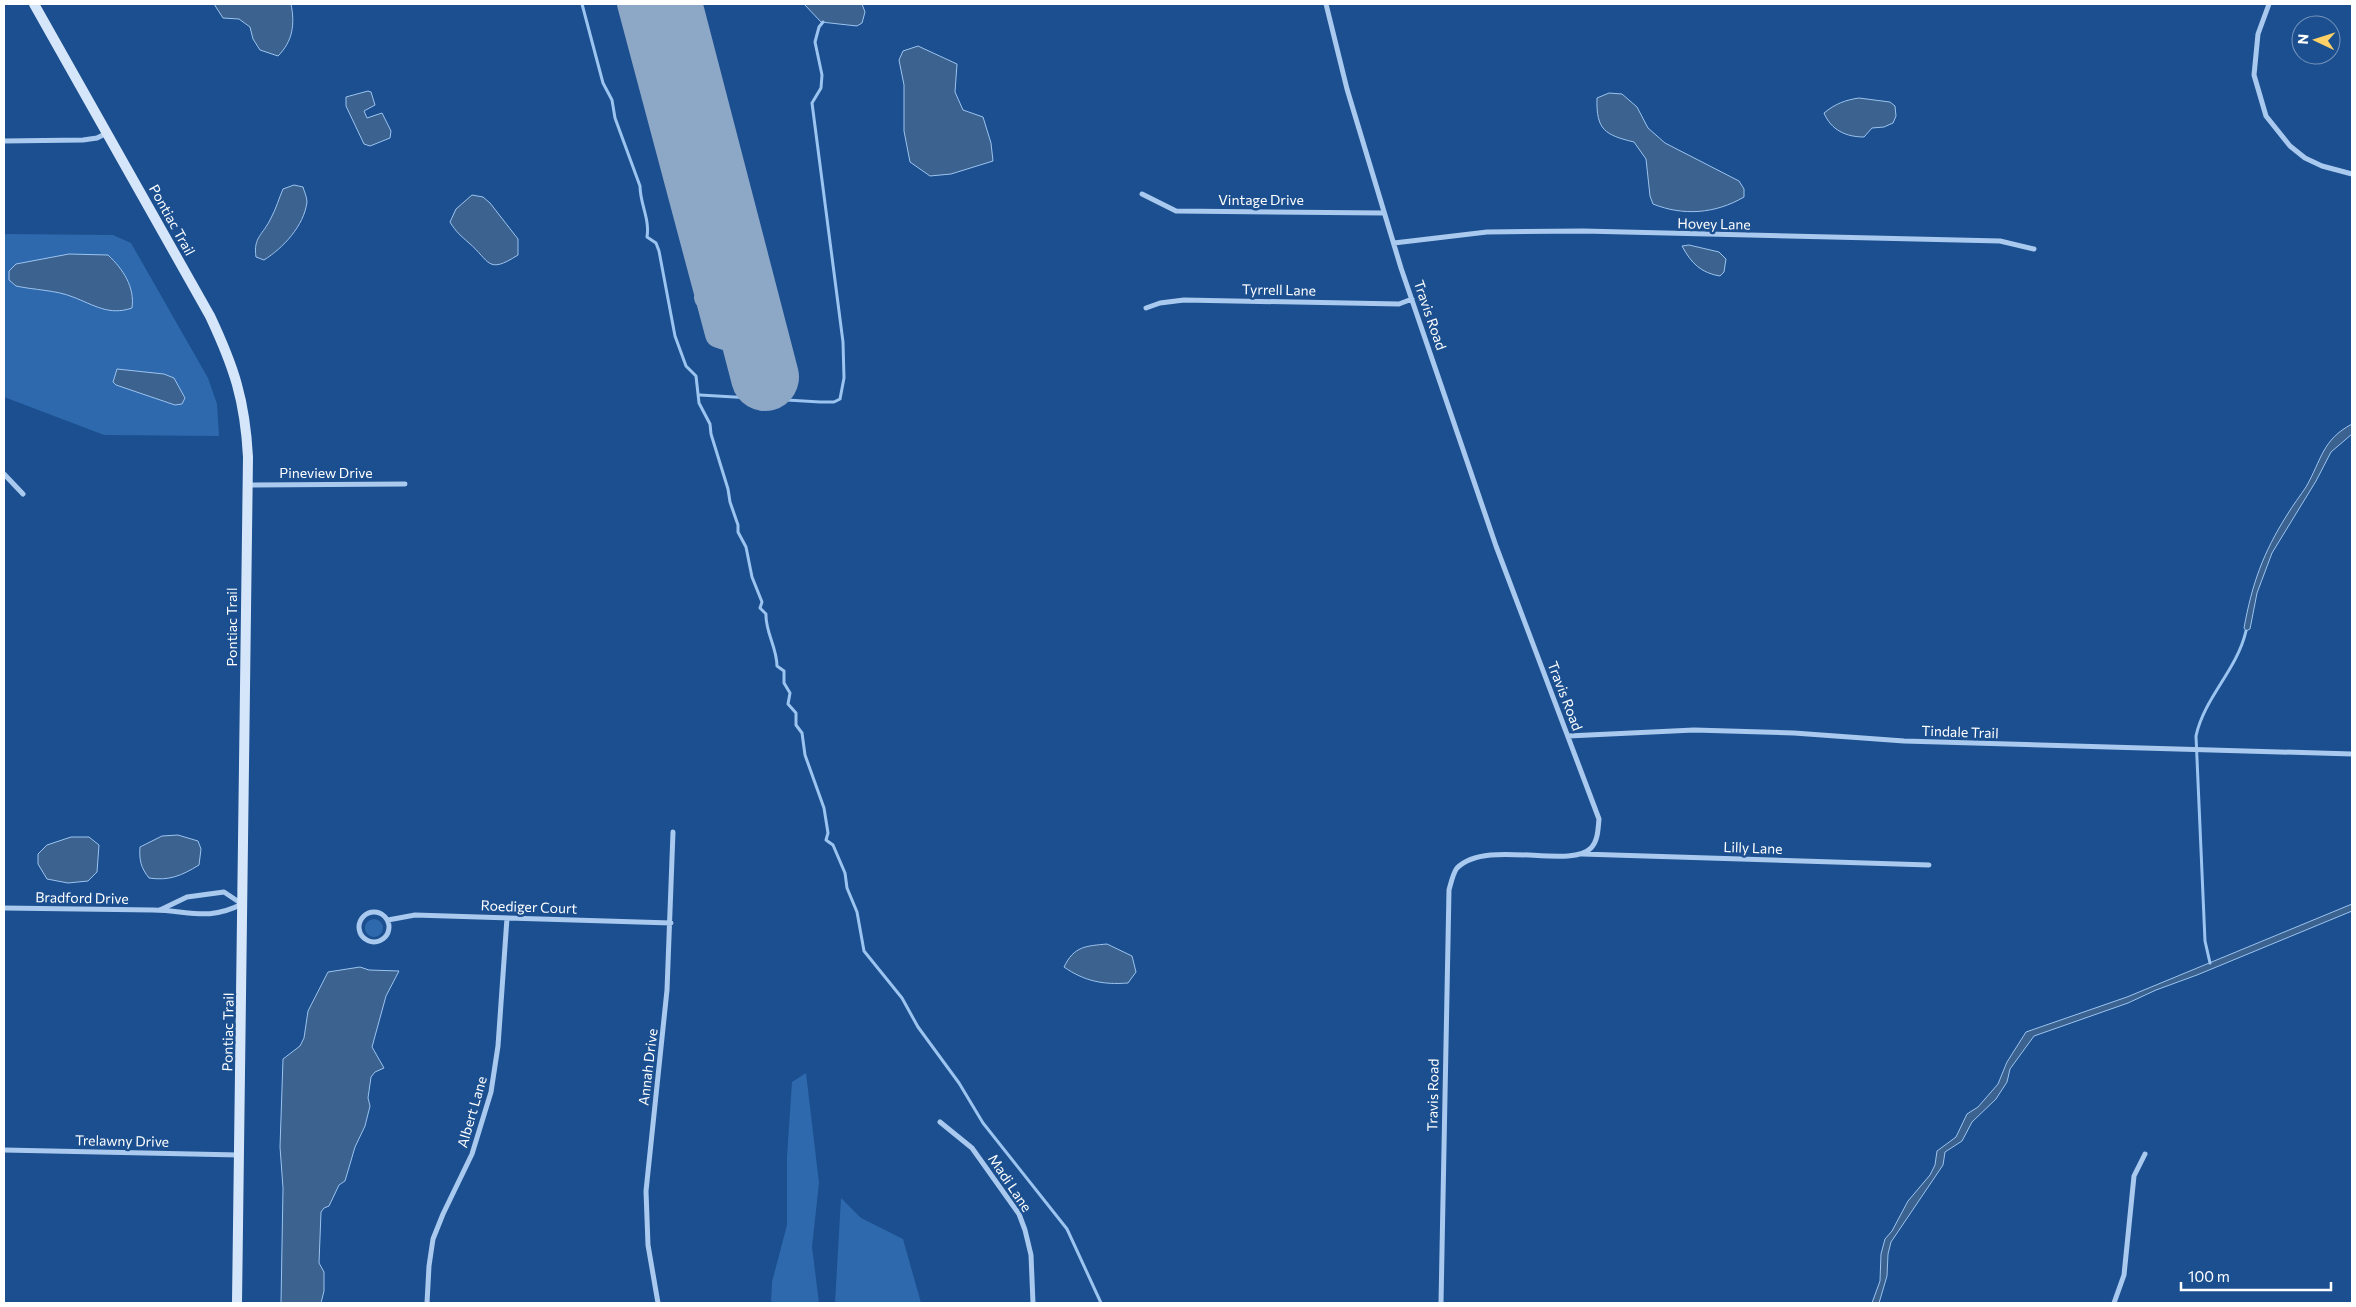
<svg xmlns="http://www.w3.org/2000/svg" width="2356" height="1307" font-family="Commissioner,sans-serif">
	<style>
		.green { fill: #2e69ad }
		.water { fill: #3c6290; stroke: #9cc4f0 }
		.lines { fill: none; stroke-linecap: round; stroke-linejoin: round }
		.stream { stroke: #9cc4f0; stroke-width: 3 }
		.taxiway { stroke: #8da7c7; stroke-width: 28 }
		.runway { stroke: #8da7c7; stroke-width: 68 }
		.street { stroke: #a9c9ee; stroke-width: 5 }
		.secondary { stroke: #d6e6fa; stroke-width: 10 }
		.labels { text-anchor: middle; stroke-width: 5; stroke-linejoin: round; paint-order: stroke }
		.street-label { font-size: 14px; fill: #fff; stroke: #1b4f8f }
	</style>
	<rect width="100%" height="100%" fill="#1b4f8f"/>
	<path class="green" d="M4 234 113 235 131 243 208 378 217 404 219 436 104 435 4 397Z
		M365 928a9 9 0 1 1 18 0a9 9 0 1 1-18 0Z
		M806 1073 819 1183 812 1247 819 1303H771L772 1282 787 1225V1156L792 1082Z
		M841 1198 861 1218 903 1239 921 1303H835Z"/>
	<path class="water" d="M214 4H291C295 24 293 41 278 56L260 50 253 39 250 27 239 19 223 18Z
		M804 4H862L865 12 862 23 857 26 821 22Z
		M918 46 957 64 955 92 963 110 983 117 991 143 993 161 951 174 930 176 910 162 904 131V85L899 60 903 51Z
		M368 91 371 92 375 105 364 111 367 118 382 113 391 131 390 138 370 146 364 144 346 106V97Z
		M1609 93 1622 94 1637 107 1648 128 1665 143 1739 181 1744 189V197C1715 214 1683 216 1653 204L1650 196 1646 159 1634 142C1605 135 1596 130 1597 98Z
		M1859 98 1890 102 1895 106 1896 116 1893 123 1884 127 1872 128 1864 137C1846 137 1831 130 1824 113 1835 104 1845 100 1859 98Z
		M294 185 303 187C304 191 307 197 307 202 304 226 283 248 264 260L256 257C253 237 263 235 271 218 276 209 279 198 283 189Z
		M472 195 483 197 490 203 518 239V255C487 275 490 261 469 243 461 236 456 232 450 222L456 209Z
		M1689 245 1719 252 1726 259 1724 272 1720 276C1701 273 1691 263 1682 246Z
		M69 254 108 255C123 269 135 287 132 308 109 316 94 305 73 297 56 290 34 290 16 286L9 280V271L16 264Z
		M117 369 164 374 174 378 185 398 182 404 175 405 116 385 113 382Z
		M2352 424V434L2331 452 2316 481 2272 553 2257 593 2250 629 2246 631 2244 628C2252 584 2263 553 2287 515 2293 505 2300 496 2306 487 2322 459 2322 440 2352 424Z
		M178 835 198 841 201 849 199 865C181 876 169 881 149 878 141 868 139 860 140 847L162 836Z
		M71 837H89L99 845 97 872 88 881 68 883 47 879 38 864V854L47 845Z
		M2352 904V911L2197 975 2156 990 2128 1003 2034 1036 2010 1069 2007 1082 1996 1099 1972 1122 1962 1141 1945 1152 1943 1165 1891 1242 1888 1254 1887 1276 1879 1303H1872L1880 1281 1881 1254 1885 1239 1892 1231 1908 1201 1930 1175 1935 1165 1937 1151 1956 1137 1967 1114 1978 1107 1998 1084 2007 1062 2026 1032 2127 997Z
		M1107 944 1132 956 1136 972 1128 983C1103 985 1084 981 1064 967 1074 946 1086 946 1107 944Z
		M360 967 369 970 399 971 386 996 372 1047 384 1068 375 1072 371 1077 368 1098 370 1106 365 1126 355 1147 345 1181 339 1185 329 1206 324 1208 321 1212 319 1263 324 1272V1291L321 1303H281L283 1188 280 1147 283 1059 300 1046 304 1038 308 1011 328 972Z"/>
	<g class="lines">
		<path class="stream" d="M582 4 603 83 612 100 615 118 640 186C640 204 650 219 647 237L656 243 659 251 675 336 686 366 696 376 699 403 710 424 711 434 728 489 730 502 738 525V532L746 547 752 577 762 602 760 608 766 614C765 631 777 648 777 666L784 671V683L790 693 788 704 796 713V725L802 733 805 755 824 808 828 833 826 840 833 845 845 873 847 888 857 912 864 951 902 998 918 1027 959 1083 983 1123 1067 1229 1101 1303
			M700 395 820 402H834L840 399 844 378 843 342 812 103 821 88 822 75 815 42 819 27 823 22
			M2210 963 2205 941 2196 736C2204 698 2237 670 2246 631"/>
		<path class="taxiway" d="M631 4 719 334 734 339 755 336
			M708 297 742 288"/>
		<path class="runway" d="M668 4 765 377"/>
		<path class="street" d="M1326 4 1347 89 1401 268 1496 546 1599 819C1598 829 1598 841 1591 848 1570 870 1487 838 1457 868 1453 873 1451 883 1449 890L1441 1303
			M2269 4 2258 34 2254 75 2266 116 2290 146 2305 158 2322 166 2352 174
			M4 141 83 140 97 138 107 133
			M1142 194 1176 211 1384 213
			M1394 243 1487 232 1583 231 2000 241 2034 249
			M1146 308 1160 303 1184 300 1399 304 1412 299
			M4 474 23 494
			M248 485 405 484
			M1568 736 1694 730 1794 733 1904 741 2352 754
			M1582 854 1929 865
			M4 908C53 909 103 909 153 910 188 910 207 922 242 904
			M160 910 187 897 224 892 242 904
			M359 927a15 15 0 1 1 30 0a15 15 0 1 1-30 0Z
			M388 920 415 915 671 923
			M940 1122 972 1148 1019 1214 1025 1230 1031 1255 1033 1303
			M4 1150 239 1155
			M427 1303 429 1266 433 1239 443 1214 472 1154 491 1092 498 1046 507 918
			M658 1303 648 1245 646 1191 667 990 673 832
			M2114 1303 2124 1275 2134 1176 2145 1154"/>
		<path class="secondary" d="M34 4 210 316C234 367 245 400 248 457L237 1303"/>
	</g>
	<g class="labels">
		<g class="street-label">
			<text x="1261" y="205">Vintage Drive</text>
			<text transform="translate(172 220) rotate(61)" y="5">Pontiac Trail</text>
			<text transform="translate(1714 224) rotate(1)" y="5">Hovey Lane</text>
			<text transform="translate(1279 290) rotate(1)" y="5">Tyrrell Lane</text>
			<text transform="translate(1430 315) rotate(71)" y="5">Travis Road</text>
			<text x="326" y="478">Pineview Drive</text>
			<text transform="translate(232 627) rotate(-90)" y="5">Pontiac Trail</text>
			<text transform="translate(1565 696) rotate(69)" y="5">Travis Road</text>
			<text transform="translate(1960 732) rotate(2)" y="5">Tindale Trail</text>
			<text transform="translate(1753 848) rotate(2)" y="5">Lilly Lane</text>
			<text transform="translate(82 898) rotate(1)" y="5">Bradford Drive</text>
			<text transform="translate(529 907) rotate(2)" y="5">Roediger Court</text>
			<text transform="translate(228 1032) rotate(-89)" y="5">Pontiac Trail</text>
			<text transform="translate(648 1067) rotate(-83)" y="5">Annah Drive</text>
			<text transform="translate(1433 1095) rotate(-89)" y="5">Travis Road</text>
			<text transform="translate(472 1112) rotate(-74)" y="5">Albert Lane</text>
			<text transform="translate(122 1141) rotate(1)" y="5">Trelawny Drive</text>
			<text transform="translate(1010 1183) rotate(56)" y="5">Madi Lane</text>
		</g>
	</g>
	<rect width="2356" height="1307" fill="none" stroke="#ffffff" stroke-width="10"/>
	<g transform="translate(2316 40) rotate(274)"><circle r="24" fill="#1b4f8f" stroke="#7695bc"/>
	<path d="M0-4L9 19L0 12L-9 19Z" fill="#ffd166"/>
	<text y="-8" font-size="14" font-weight="bold" text-anchor="middle" fill="#ffffff">N</text>
	</g>
	<path d="M2181 1282v8h150v-8" fill="none" stroke="#ffffff" stroke-width="2.5"/>
	<text x="2188" y="1282" font-size="15" fill="#ffffff" stroke="#1b4f8f" stroke-width="4" paint-order="stroke">100 m</text>
</svg>
